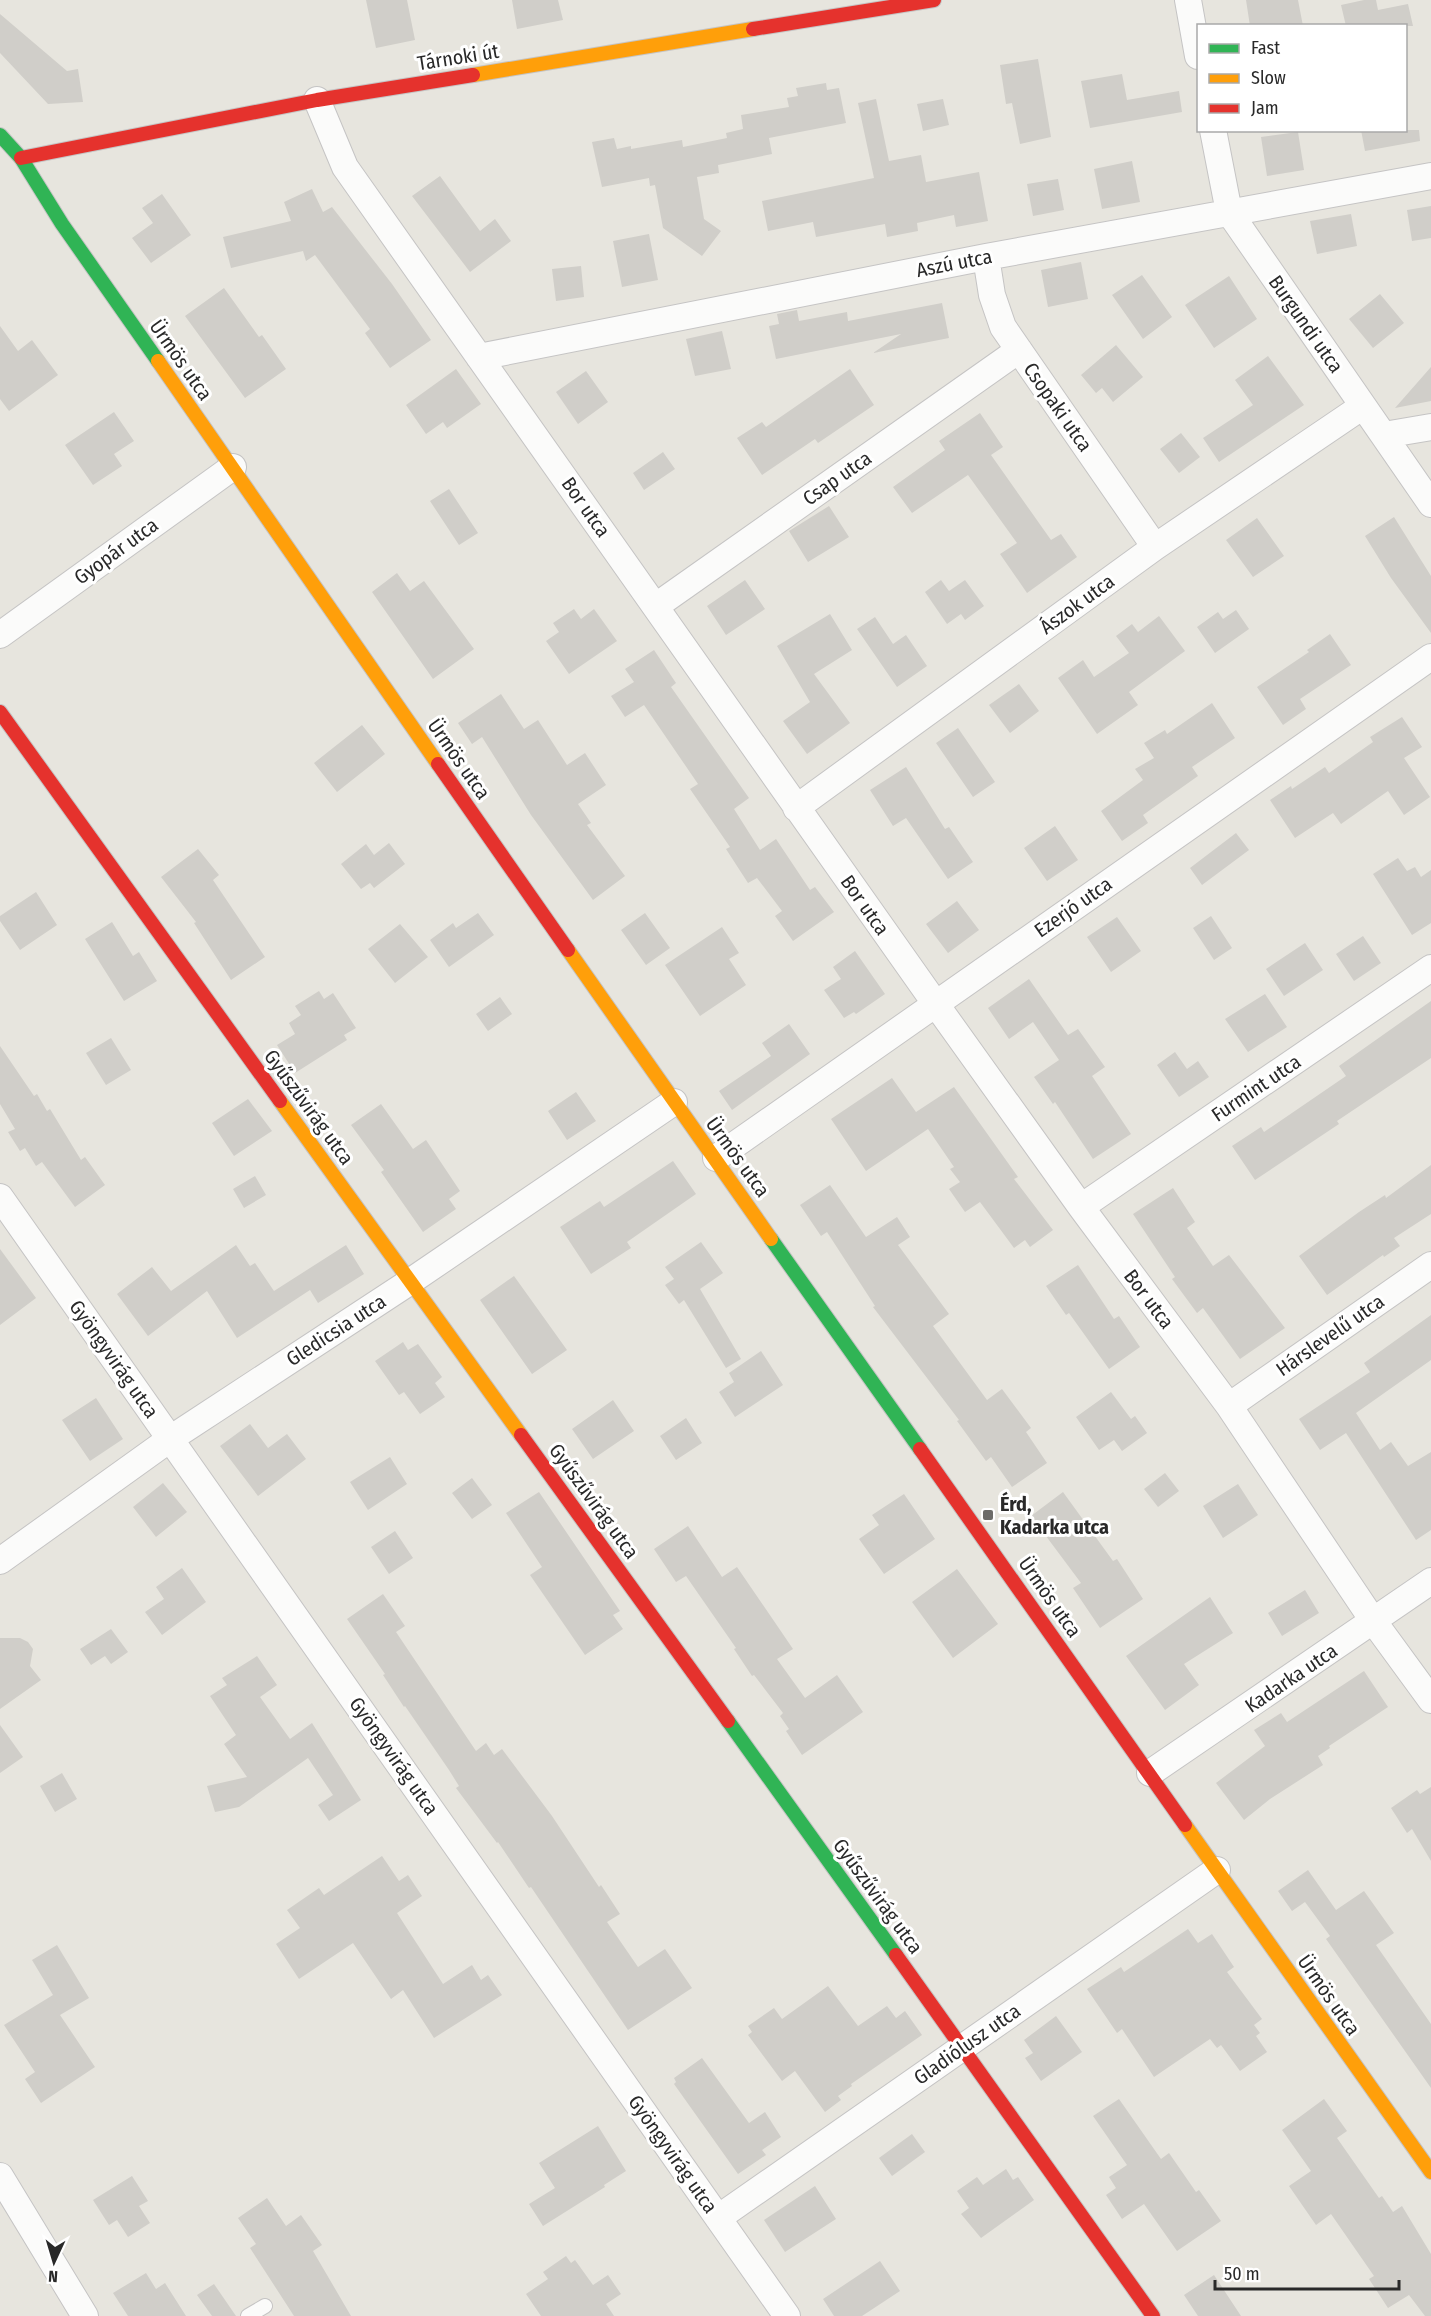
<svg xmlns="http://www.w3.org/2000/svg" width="1431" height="2316" font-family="'Fira Sans Condensed',sans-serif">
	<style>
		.building { fill: #d0cec9 }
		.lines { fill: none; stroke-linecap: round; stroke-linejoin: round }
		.lane-casing { stroke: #c5c4c4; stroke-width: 16 }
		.street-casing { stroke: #c5c4c4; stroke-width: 28 }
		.fast-casing { stroke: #c5c4c4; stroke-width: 16 }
		.slow-casing { stroke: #c5c4c4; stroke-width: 16 }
		.jam-casing { stroke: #c5c4c4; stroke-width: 16 }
		.lane { stroke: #fbfbfa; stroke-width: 14 }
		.street { stroke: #fbfbfa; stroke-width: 26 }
		.fast { stroke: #30b455; stroke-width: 14 }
		.slow { stroke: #ff9f0a; stroke-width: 14 }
		.jam { stroke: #e5322d; stroke-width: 14 }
		.poi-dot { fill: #6c6b68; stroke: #fff; stroke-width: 2 }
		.labels { text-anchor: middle; stroke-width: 6; stroke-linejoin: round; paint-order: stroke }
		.street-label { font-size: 20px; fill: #292929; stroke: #fff }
		.poi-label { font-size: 20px; font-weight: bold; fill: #292929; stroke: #fff; text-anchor: start }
	</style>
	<rect width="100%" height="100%" fill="#e7e5de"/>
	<path class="building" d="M366 0H407L415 40 376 48Z
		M512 0H558L563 20 517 29Z
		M1246 0H1298L1303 26H1250Z
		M1364 0H1376L1378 10 1408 4 1413 26H1346L1341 5Z
		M0 14 67 71 78 69 83 102 48 104 0 53Z
		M1038 59 1051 137 1020 144 1012 103 1006 104 1000 65Z
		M1122 74 1127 100 1179 91 1182 112 1090 128 1081 81Z
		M826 83 827 90 839 88 846 123 769 138 772 154 718 165 719 173 697 177 704 219 721 231 702 256 663 228 655 185 650 186 649 178 602 187 592 142 614 138 617 149 631 146V149L682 140 683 147 727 138 726 133 743 129 741 115 789 107 787 98 798 96 796 88Z
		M876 99 889 161 921 155 926 182 979 172 988 221 956 227 954 215 917 223 918 231 887 237 885 224 816 237 813 222 768 231 762 201 874 178 858 103Z
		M943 99 949 125 923 131 917 104Z
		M1361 130H1419L1420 141 1365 151Z
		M1298 132 1304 170 1267 176 1261 137Z
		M1132 161 1140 202 1102 209 1094 169Z
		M440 176 480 231 495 219 511 241 470 272 412 196Z
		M1058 179 1064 210 1033 216 1027 184Z
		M312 189 323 212 332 207 392 284 431 340 390 368 365 333 370 329 315 255 306 261 303 251 231 268 223 237 291 221 284 202Z
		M162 194 191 235 151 263 132 238 153 223 142 208Z
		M1431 206V238L1412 241 1407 210Z
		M1351 214 1357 246 1317 254 1310 221Z
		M649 234 658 280 622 287 613 241Z
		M1081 262 1088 299 1048 307 1041 270Z
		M581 266 584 297 556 301 552 269Z
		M1142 275 1172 317 1143 339 1112 295Z
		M1229 276 1257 319 1214 348 1185 305Z
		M224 288 259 337 262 335 286 369 245 398 185 316Z
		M1380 294 1404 323 1373 348 1349 319Z
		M942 303 949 338 873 353 901 334 776 359 769 326 779 324 777 314 797 310 799 321 847 312 848 321Z
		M0 326 18 351 32 340 58 375 9 411 0 399Z
		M722 331 731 369 695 376 686 339Z
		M1116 345 1143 377 1113 402 1102 388 1096 393 1081 375Z
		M1268 356 1304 405 1219 462 1203 438 1253 405 1235 380Z
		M1431 367V401L1395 408Z
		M456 369 481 404 447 428 443 422 426 434 406 405Z
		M850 369 874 405 818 443 815 439 762 475 737 438 762 422 766 427Z
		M586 371 608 402 578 424 556 392Z
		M114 412 134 441 114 454 122 466 93 485 65 445Z
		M980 413 1003 447 991 455 1051 540 1061 534 1077 557 1027 593 1000 554 1017 543 968 475 912 513 893 487 945 450 939 441Z
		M1181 433 1200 457 1179 473 1160 449Z
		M663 452 675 469 644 490 633 473Z
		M449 489 478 533 459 545 430 501Z
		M829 506 849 537 808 562 789 531Z
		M1394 517 1431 576V633L1391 578 1365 536Z
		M1257 518 1284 556 1253 577 1226 540Z
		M397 573 410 591 424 581 474 649 433 679 372 592Z
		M745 580 765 609 726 635 707 606Z
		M941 580 949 591 965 580 984 606 965 620 961 614 947 624 925 592Z
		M574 609 581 619 594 609 617 641 569 674 546 641 559 632 553 623Z
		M1236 610 1249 629 1215 653 1197 627 1218 612 1223 619Z
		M830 614 852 650 814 674 850 723 807 754 783 721 810 702 777 646Z
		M1159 616 1185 651 1129 692 1138 705 1097 734 1058 678 1083 660 1094 677 1129 653 1116 636 1132 624 1138 632Z
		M875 617 893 644 906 635 927 666 897 687 857 629Z
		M1330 634 1351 665 1300 699 1306 709 1283 725 1257 687 1309 652 1307 650Z
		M654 650 676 683 671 687 749 798 734 809 760 850 776 839 810 890 815 887 834 912 793 941 775 916 782 911 757 878 748 883 726 849 730 847 690 789 698 784 644 705 625 717 611 696 634 682 625 669Z
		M1019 684 1039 711 1010 733 989 705Z
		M501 694 524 729 538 720 567 765 585 753 606 785 578 804 591 823 587 825 625 876 593 900 531 815 482 737 472 744 458 723Z
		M1212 703 1235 738 1192 767 1198 776 1143 815 1148 823 1122 841 1101 811 1143 780 1135 769 1154 758 1144 743 1165 730 1167 734Z
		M1402 717 1422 747 1404 758 1430 797 1404 815 1388 791 1341 824 1333 813 1295 838 1270 800 1291 786 1292 789 1325 767 1329 773 1373 742 1370 737Z
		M362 725 385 754 337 792 314 763Z
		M958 728 995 782 973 797 936 743Z
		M906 767 945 829 949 827 973 862 948 879 906 818 893 826 870 790Z
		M1055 826 1078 860 1047 881 1024 848Z
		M1236 833 1249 850 1202 885 1190 868Z
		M389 843 405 864 374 888 370 883 361 889 341 864 366 844 374 855Z
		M198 849 219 875 213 880 265 957 231 980 194 923 196 922 161 877Z
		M1398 858 1407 871 1415 867 1421 877 1431 870V923L1412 935 1373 874Z
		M36 892 57 925 20 950 0 921V916Z
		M957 901 979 930 948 953 926 924Z
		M478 913 494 935 449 967 430 940 453 923 456 928Z
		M645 913 670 948 646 965 621 930Z
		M1211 916 1232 948 1214 960 1193 928Z
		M1117 917 1141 951 1111 972 1087 937Z
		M112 922 133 956 139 952 157 981 124 1001 85 939Z
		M400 924 428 957 395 983 368 949Z
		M722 927 739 953 729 959 746 985 700 1016 665 965Z
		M1363 936 1381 963 1354 981 1336 954Z
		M1305 943 1323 970 1284 996 1266 969Z
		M855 951 885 994 856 1014 854 1012 844 1018 824 990 841 979 833 967Z
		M1029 979 1068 1035 1078 1029 1105 1067 1092 1076 1131 1134 1093 1159 1055 1102 1053 1104 1034 1077 1059 1060 1033 1022 1009 1039 988 1008Z
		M319 991 324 999 333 993 356 1028 344 1035 347 1040 295 1073 277 1045 295 1034 289 1023 301 1015 295 1006Z
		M1265 994 1287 1027 1248 1052 1225 1019Z
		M500 997 512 1014 488 1031 476 1014Z
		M1431 1001V1058L1337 1121 1339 1124 1255 1180 1232 1146 1261 1127 1264 1132 1346 1076 1339 1066Z
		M789 1024 810 1054 732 1110 719 1091 771 1056 762 1043Z
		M111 1038 131 1070 106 1085 86 1053Z
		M0 1046 34 1096 37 1094 47 1111 50 1109 81 1160 85 1157 105 1185 75 1207 42 1162 36 1166 25 1148 20 1151 8 1132 15 1129 0 1104Z
		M1175 1052 1187 1069 1198 1061 1209 1077 1179 1097 1157 1065Z
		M892 1078 916 1112 954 1087 1018 1177 1014 1179 1053 1230 1030 1247 1025 1240 1014 1248 980 1202 965 1212 949 1189 960 1182 950 1169 954 1167 928 1129 866 1171 831 1119Z
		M576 1092 596 1121 567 1140 548 1111Z
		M248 1099 272 1131 234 1156 212 1123Z
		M381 1104 413 1149 426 1140 460 1191 449 1199 456 1209 423 1232 381 1172 384 1170 351 1125Z
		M673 1161 696 1194 627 1242 631 1248 591 1274 560 1227 600 1201 604 1207Z
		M1431 1165V1214L1394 1238 1400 1246 1384 1257 1383 1255 1327 1295 1299 1256 1359 1212 1385 1195 1386 1198Z
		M255 1176 266 1195 244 1208 233 1189Z
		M830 1185 866 1237 897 1217 910 1237 898 1245 949 1314 933 1326 987 1400 1002 1389 1031 1428 1026 1432 1047 1463 1012 1487 991 1457 986 1461 957 1421 959 1420 873 1307 875 1306 827 1232 821 1236 800 1205Z
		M1173 1188 1195 1222 1187 1228 1213 1266 1229 1255 1285 1328 1240 1359 1203 1308 1197 1313 1172 1279 1175 1277 1133 1214Z
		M701 1242 723 1273 700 1289 741 1359 726 1368 684 1300 679 1304 665 1285 674 1279 665 1267Z
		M236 1245 250 1266 255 1263 274 1291 346 1245 364 1274 318 1303 310 1290 237 1338 207 1291 148 1336 117 1294 152 1267 171 1291Z
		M0 1249 36 1298 0 1325Z
		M1078 1265 1114 1319 1119 1316 1140 1347 1109 1369 1069 1313 1066 1315 1046 1286Z
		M514 1276 567 1350 532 1374 480 1300Z
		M1431 1315V1360L1356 1413 1380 1450 1391 1442 1408 1466 1431 1452V1530L1416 1540 1346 1433 1320 1450 1299 1419 1370 1372 1364 1363Z
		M403 1342 408 1350 418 1344 442 1377 435 1383 445 1397 420 1414 404 1392 399 1395 375 1361Z
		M761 1351 783 1385 735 1417 719 1392 734 1382 729 1373Z
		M1111 1392 1131 1419 1135 1416 1147 1433 1122 1451 1114 1440 1099 1450 1076 1417Z
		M96 1398 123 1439 90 1461 62 1420Z
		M613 1400 634 1431 593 1459 572 1429Z
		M686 1418 702 1443 676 1460 660 1436Z
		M250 1424 268 1448 287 1434 306 1459 258 1496 220 1446Z
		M390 1457 407 1484 368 1510 350 1482Z
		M1165 1473 1179 1491 1158 1507 1144 1489Z
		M472 1478 492 1505 472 1519 452 1493Z
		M163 1483 187 1512 156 1537 133 1507Z
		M1238 1484 1258 1515 1223 1538 1203 1506Z
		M539 1492 620 1611 613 1615 623 1629 585 1655 530 1575 542 1567 506 1513Z
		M1063 1492 1113 1561 1117 1559 1143 1599 1100 1628 1073 1588 1081 1583 1031 1516Z
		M904 1494 935 1539 884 1574 859 1539 879 1525 872 1515Z
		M688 1526 722 1577 737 1567 776 1624 793 1649 777 1659 805 1698 837 1675 863 1712 802 1755 786 1731 789 1729 780 1716 783 1713 754 1675 752 1676 734 1649 736 1648 686 1576 676 1582 654 1549Z
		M395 1531 413 1558 389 1574 371 1547Z
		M182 1568 206 1602 162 1635 145 1612 164 1599 156 1587Z
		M957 1569 998 1624 953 1658 912 1602Z
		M1305 1590 1319 1613 1282 1636 1268 1613Z
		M383 1594 405 1626 396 1632 476 1751 486 1743 494 1755 502 1749 552 1816 599 1887 601 1885 620 1914 607 1922 638 1967 665 1949 692 1988 628 2030 531 1887 529 1888 498 1842 497 1843 456 1788 459 1786 449 1770 405 1706 404 1707 383 1675 385 1674 347 1619Z
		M1210 1597 1233 1633 1184 1664 1199 1685 1165 1710 1126 1656Z
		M111 1629 128 1652 111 1664 105 1656 91 1665 80 1649Z
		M0 1638H20L28 1642 33 1649 30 1666 41 1680 0 1709Z
		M257 1656 277 1685 260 1697 290 1739 312 1723 361 1800 329 1821 318 1805 333 1795 308 1758 239 1807 215 1812 207 1786 247 1777 224 1744 236 1735 210 1696 227 1685 222 1678Z
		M1364 1671 1388 1707 1329 1746 1330 1748 1318 1756 1323 1765 1270 1799 1244 1820 1216 1783 1265 1746 1254 1730 1281 1713 1287 1722Z
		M0 1725 23 1757 0 1773Z
		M62 1773 77 1799 55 1812 40 1786Z
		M1431 1787V1861L1412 1829 1407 1833 1391 1808 1417 1790 1420 1794Z
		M382 1856 399 1881 408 1875 422 1896 397 1913 443 1984 472 1965 481 1980 488 1975 502 1995 434 2038 403 1990 391 1999 353 1943 299 1979 276 1944 300 1928 287 1910 319 1888 324 1895Z
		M1308 1870 1336 1910 1364 1891 1394 1933 1376 1945 1431 2024V2088L1326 1939 1330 1936 1305 1902 1292 1911 1278 1891Z
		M1188 1929 1198 1943 1212 1934 1234 1967 1227 1972 1262 2019 1254 2025 1260 2033 1256 2036 1267 2052 1240 2071 1221 2045 1217 2048 1210 2039 1154 2077 1122 2029 1117 2033 1087 1989 1121 1967 1124 1972Z
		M57 1945 89 1998 60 2015 95 2067 41 2103 25 2079 35 2072 4 2025 53 1995 32 1960Z
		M828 1986 858 2026 887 2006 896 2018 905 2011 922 2035 851 2084 852 2086 838 2096 841 2100 825 2112 795 2071 782 2081 748 2035 752 2032 748 2026 774 2008 782 2019Z
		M1056 2016 1082 2052 1041 2081 1025 2058 1033 2053 1024 2040Z
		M702 2058 749 2123 765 2112 781 2137 762 2150 766 2155 738 2174 674 2084 676 2082 674 2078Z
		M1119 2099 1161 2159 1169 2153 1196 2192 1199 2190 1221 2221 1177 2251 1144 2204 1122 2219 1106 2195 1116 2188 1109 2177 1127 2165 1093 2116Z
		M1324 2099 1347 2131 1337 2138 1379 2198 1382 2196 1393 2212 1402 2206 1431 2254V2316H1425L1409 2295 1388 2308 1369 2279 1374 2276 1331 2214 1316 2225 1289 2186 1311 2171 1282 2130Z
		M598 2126 626 2171 604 2185 605 2187 543 2226 529 2204 555 2188 539 2163Z
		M912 2134 925 2152 892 2176 879 2158Z
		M1006 2169 1013 2180 1018 2177 1034 2200 981 2238 961 2214 969 2208 957 2191 977 2177 983 2185Z
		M132 2176 148 2201 139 2206 150 2223 128 2237 117 2220 109 2225 93 2200Z
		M815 2186 836 2219 785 2252 764 2220Z
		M267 2198 286 2226 301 2215 322 2245 313 2251 351 2316H294L250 2248 256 2244 238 2218Z
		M566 2256 571 2263 575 2260 593 2285 608 2275 621 2294 606 2304 614 2316H541L526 2294 548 2279 543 2272Z
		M880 2261 900 2291 862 2316H834L823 2299Z
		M146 2273 156 2289 165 2283 186 2316H128L113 2293Z
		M1214 2275 1241 2316H1198L1184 2295Z
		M214 2284 236 2316H212L197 2295Z"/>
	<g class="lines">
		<g class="lane-casing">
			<path id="lane" d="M248 2316 265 2306"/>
		</g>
		<g class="street-casing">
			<path id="street" d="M1188 0 1198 56
				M317 100 345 167 935 1003 1081 1207 1229 1406 1374 1622 1431 1700
				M1213 130 1229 212 1431 504
				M986 257 992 295 1003 327 1155 547
				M479 357 986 257 1431 176
				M1384 435 1431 427
				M656 606 1019 350
				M0 635 233 467
				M796 808 1155 547 1363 406
				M716 1158 1431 657
				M0 1197 787 2316
				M1081 1207 1431 968
				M1229 1406 1431 1265
				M0 1561 170 1439 411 1281 674 1102
				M1150 1773 1431 1581
				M0 2176 85 2316
				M718 2218 1217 1870"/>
		</g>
		<g class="fast-casing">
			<path id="fast" d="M0 135 21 158 62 224 158 361
				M771 1239 920 1449
				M728 1721 896 1955"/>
		</g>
		<g class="slow-casing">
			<path id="slow" d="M473 75 753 29
				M158 361 438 764
				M568 950 771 1239
				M280 1101 521 1435
				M1185 1825 1431 2172"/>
		</g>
		<g class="jam-casing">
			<path id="jam" d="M753 29 934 0
				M21 158 317 100 473 75
				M0 712 280 1101
				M438 764 568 950
				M521 1435 728 1721
				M920 1449 1185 1825
				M896 1955 1153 2316"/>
		</g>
		<use href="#lane" class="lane"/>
		<use href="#street" class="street"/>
		<use href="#fast" class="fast"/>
		<use href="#slow" class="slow"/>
		<use href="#jam" class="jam"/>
	</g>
	<rect class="poi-dot" x="982" y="1509" width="12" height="12" rx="3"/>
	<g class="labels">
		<g class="street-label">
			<text transform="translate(458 57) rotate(-9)" y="7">Tárnoki út</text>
			<text transform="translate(954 263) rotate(-11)" y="7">Aszú utca</text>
			<text transform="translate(1306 324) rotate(55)" y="7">Burgundi utca</text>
			<text transform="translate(181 360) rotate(55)" y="7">Ürmös utca</text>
			<text transform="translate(1058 407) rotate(55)" y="7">Csopaki utca</text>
			<text transform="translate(837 478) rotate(-35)" y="7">Csap utca</text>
			<text transform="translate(586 507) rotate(55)" y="7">Bor utca</text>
			<text transform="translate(116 551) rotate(-36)" y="7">Gyopár utca</text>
			<text transform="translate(1077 604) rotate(-36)" y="7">Ászok utca</text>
			<text transform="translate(459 759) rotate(55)" y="7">Ürmös utca</text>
			<text transform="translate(865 905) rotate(55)" y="7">Bor utca</text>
			<text transform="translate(1073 907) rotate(-35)" y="7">Ezerjó utca</text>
			<text transform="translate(1256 1088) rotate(-34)" y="7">Furmint utca</text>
			<text transform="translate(309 1107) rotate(54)" y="7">Gyűszűvirág utca</text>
			<text transform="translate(738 1157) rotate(54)" y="7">Ürmös utca</text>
			<text transform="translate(1149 1299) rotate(53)" y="7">Bor utca</text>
			<text transform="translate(336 1330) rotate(-33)" y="7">Gledicsia utca</text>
			<text transform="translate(1330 1335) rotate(-35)" y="7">Hárslevelű utca</text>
			<text transform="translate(114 1359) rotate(55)" y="7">Gyöngyvirág utca</text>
			<text transform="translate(594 1501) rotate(54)" y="7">Gyűszűvirág utca</text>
			<text transform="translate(1050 1597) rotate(55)" y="7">Ürmös utca</text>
			<text transform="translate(1291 1678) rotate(-34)" y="7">Kadarka utca</text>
			<text transform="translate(394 1756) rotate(55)" y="7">Gyöngyvirág utca</text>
			<text transform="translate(878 1896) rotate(54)" y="7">Gyűszűvirág utca</text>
			<text transform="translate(1329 1995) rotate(55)" y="7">Ürmös utca</text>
			<text transform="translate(967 2044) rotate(-35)" y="7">Gladiólusz utca</text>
			<text transform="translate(673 2154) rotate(55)" y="7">Gyöngyvirág utca</text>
		</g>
		<g class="poi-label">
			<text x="1000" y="1511">Érd,<tspan x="1000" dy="23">Kadarka utca</tspan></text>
		</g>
	</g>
	<rect x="1197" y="24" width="210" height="108" fill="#ffffff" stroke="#a9a9a9" stroke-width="1.5"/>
	<rect x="1209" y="44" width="30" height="9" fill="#30b455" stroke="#a9a9a9" stroke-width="1.5"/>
	<text x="1251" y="54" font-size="18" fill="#292929">Fast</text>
	<rect x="1209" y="74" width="30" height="9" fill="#ff9f0a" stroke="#a9a9a9" stroke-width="1.5"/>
	<text x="1251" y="84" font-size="18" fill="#292929">Slow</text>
	<rect x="1209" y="104" width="30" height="9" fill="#e5322d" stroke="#a9a9a9" stroke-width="1.5"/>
	<text x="1251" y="114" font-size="18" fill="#292929">Jam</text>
	<g transform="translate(54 2262) rotate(184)" stroke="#ffffff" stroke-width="4.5" paint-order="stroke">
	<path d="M0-4.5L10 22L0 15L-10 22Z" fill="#292929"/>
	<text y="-9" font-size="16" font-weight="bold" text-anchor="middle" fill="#292929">N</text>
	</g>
	<path d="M1215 2280v9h184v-9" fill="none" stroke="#292929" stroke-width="3"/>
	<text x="1224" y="2280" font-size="18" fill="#292929" stroke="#ffffff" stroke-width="4.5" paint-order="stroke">50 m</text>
</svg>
